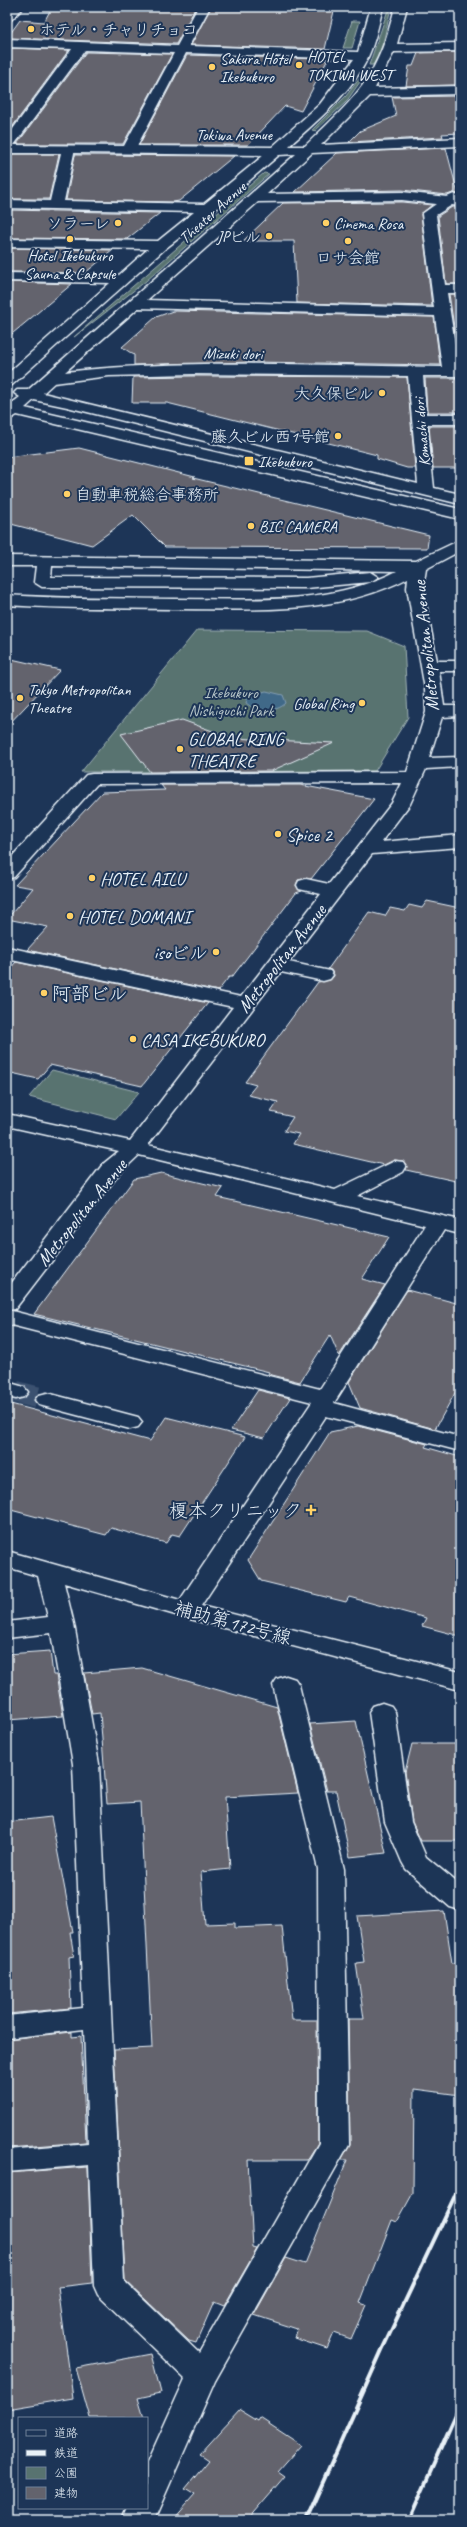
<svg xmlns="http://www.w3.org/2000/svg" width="467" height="2527" font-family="Caveat,'Klee One',sans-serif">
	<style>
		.green { fill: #587370; stroke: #a0b2b4 }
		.water { fill: #416988; stroke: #849fb5 }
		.building { fill: #63636d; stroke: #e8f1f8 }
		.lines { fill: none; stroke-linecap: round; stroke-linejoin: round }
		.minor-tunnel { stroke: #3b516f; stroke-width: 22; stroke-dasharray: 22 11; stroke-linecap: butt }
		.minor-casing { stroke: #e8f1f8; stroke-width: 3 }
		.minor { fill: #1d3557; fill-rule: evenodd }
		.rail { stroke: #e8f1f8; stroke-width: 4 }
		.poi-dot { fill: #ffd166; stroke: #1d3557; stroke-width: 1.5 }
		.labels { text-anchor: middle; stroke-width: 4; stroke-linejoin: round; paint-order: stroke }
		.far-poi-label { font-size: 16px; fill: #e8f1f8; stroke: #1d3557; text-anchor: start }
		.far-street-label { font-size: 16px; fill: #e8f1f8; stroke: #1d3557 }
		.far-park-label { font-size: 16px; fill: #b6c5c8; stroke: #1d3557 }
		.street-label { font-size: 19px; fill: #e8f1f8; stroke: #1d3557 }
		.poi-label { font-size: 19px; fill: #e8f1f8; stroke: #1d3557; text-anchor: start }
	</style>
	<rect width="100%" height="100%" fill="#1d3557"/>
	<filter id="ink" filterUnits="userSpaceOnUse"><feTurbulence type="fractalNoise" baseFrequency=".025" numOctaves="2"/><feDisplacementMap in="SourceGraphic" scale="8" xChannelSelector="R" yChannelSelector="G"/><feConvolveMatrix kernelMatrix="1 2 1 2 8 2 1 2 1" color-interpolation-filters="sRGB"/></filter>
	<g filter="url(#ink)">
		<path class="green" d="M389 7H391L382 49 373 65H369Z
			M352 21H360L352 48H343Z
			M367 69H369L346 102 315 131 312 130 346 96Z
			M264 173 269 174 146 281 74 337Z
			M197 630 367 631 404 646 408 717 375 771 81 772Z
			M52 1070 139 1092 116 1119 29 1097Z"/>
		<path class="water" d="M266 691 283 695 286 703C276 713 257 712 246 703L248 696Z"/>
		<path class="building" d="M52 7H196L176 44 7 38 20 20 44 22Z
			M211 7H335L325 49 191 45Z
			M7 48 69 50 7 134Z
			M86 52 172 54 123 144H17Z
			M460 52V85L406 86 409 66H413L418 53Z
			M187 55 322 59 327 61 301 111 285 106 248 145H139Z
			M460 96V133L442 134 443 137 349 142 360 131 396 116 392 97Z
			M446 148 458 194 453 193 447 195 402 190 295 192 337 153Z
			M7 154H59L49 199H7Z
			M75 155 234 156 179 201 173 202 66 200Z
			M402 202 432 205 421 214 432 306 297 303 294 241H243L283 203Z
			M452 207H460V284H446L438 216Z
			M7 210 160 213 127 239 7 238Z
			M7 248 113 250 85 273 7 272Z
			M7 282 72 284 7 338Z
			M449 294H460V366Z
			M173 311 434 317 440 365 254 362 134 365V355L122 347 156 317Z
			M193 376 407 377 415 468H407L377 459V455L167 403H132L133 377Z
			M425 378H460V412H427Z
			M429 426H460V468H433Z
			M79 448 195 477 193 478 429 535 427 548 165 547 133 515 92 545 7 523V457Z
			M7 658 60 670 7 726Z
			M182 720 232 738 334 743 271 771 150 772 121 734Z
			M161 785H300L374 799 311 879 298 880 296 886 302 891 296 893 232 977H229L218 991 27 950 48 927 7 919 33 888 15 885 102 792 165 790Z
			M427 901 460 908V1182L406 1170 407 1166 403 1161 394 1160 384 1165 293 1144 299 1134 284 1131 293 1117 271 1112 278 1102 248 1095 256 1085 245 1082 318 982 330 980 334 976 331 970 328 969 369 912 385 916 390 908 405 911 409 905 422 908Z
			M16 962 208 1003 142 1086 50 1065 38 1079 7 1072V972Z
			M161 1173 223 1188 217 1197 389 1237 362 1279 385 1285 339 1356 330 1335 300 1382 268 1374 269 1372 34 1314 134 1179Z
			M407 1290 460 1304V1384L435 1429 360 1408 349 1382Z
			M258 1390 290 1398 264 1438 231 1430Z
			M7 1403 150 1441 166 1417 245 1437 180 1536 172 1534 166 1543 111 1528 106 1535 7 1509Z
			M358 1426 427 1444 425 1447 460 1457V1636L422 1626 426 1618 349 1597 346 1602 261 1581 248 1560 330 1432Z
			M50 1651 53 1675H56L63 1716 7 1720V1654Z
			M142 1668 277 1707 298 1793 225 1797 230 1869 201 1872 205 1924 235 1923V1928L282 1926 292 2020H317L318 2143 307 2160H248L253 2248 257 2249 224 2306 214 2302 196 2343 189 2341 125 2280 114 2050 152 2048 140 1802 107 1804 100 1713 92 1714 84 1673Z
			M356 1721 386 1853 350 1857 336 1791H327L310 1724Z
			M412 1744H460V1841H421L412 1822 405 1772Z
			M51 1817 73 1932H70L74 1956 69 1957 71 2008 7 2014V1822Z
			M444 1911 452 1963H460V2095L414 2089 413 2193 397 2222 392 2220 360 2303 366 2305 351 2339 334 2333 327 2349 294 2338 297 2329 254 2315 286 2258 305 2264 347 2160H341L350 2144 348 2019H364L356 1963 364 1962 357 1916Z
			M72 2032V2037L81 2036 86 2142 7 2148V2039Z
			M88 2167 92 2283 58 2287 73 2398 7 2409V2173Z
			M151 2354 161 2393 138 2398 144 2418H90L76 2368Z
			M240 2410 258 2421 260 2418 301 2445 278 2471 285 2476 247 2520H173L195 2495 185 2489 209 2460 200 2454Z"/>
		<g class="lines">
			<path class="minor-tunnel" d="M16 1392 47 1400"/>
			<g class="minor-casing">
				<path id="minor" d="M11 7H24L11 20 7 21V11Z
					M198 7H210L189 46 358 52 371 7H383C379 23 375 42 368 57 354 90 315 123 289 146H305C357 96 377 80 395 7H407L397 44 460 43V51L394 52 375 88 460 86V94L370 96 321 145 460 138V146L312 153 267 194 402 192 447 197 454 194 460 197V206L452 205 436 215 445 285H460V293H447L460 376H423L426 414H460V424H427L434 488 460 494V504L67 407 34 400 25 408 460 509V519L17 415 7 421V403L11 404 20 397 14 393 17 390H28L296 154 279 155 214 211 166 248 12 385 7 386V374L110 283 7 281V273L119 275 148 249 7 247V239L158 241 194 212 7 208V200L50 201 61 153H7V137L72 49 7 47V39L177 46ZM85 50 174 53 124 146 14 145ZM186 53 354 59 320 104 272 147 137 146ZM74 153 264 155 204 204 64 201ZM402 200 436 204 422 214 434 308 147 300 258 202ZM138 308 435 316 442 367C317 366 190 358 65 372ZM193 374 408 376 418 484 43 393 54 383 109 376Z
					M460 540V551L426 569 423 588 437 661H460V671H439L444 706H460V716L442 717 429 758 460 757V767L426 769 410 804 381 842 460 835V847L372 854 289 962 330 971 333 975 330 979 323 981 281 972 148 1145 335 1190 395 1161 403 1162 406 1167 403 1172 357 1196 460 1220V1234L444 1230 334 1403 460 1437V1451L326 1416 201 1606 460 1672V1690L186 1618 64 1583 74 1624 99 1764 124 2281 199 2353 319 2143 318 1869 273 1685 277 1679 286 1676 295 1679 299 1685 344 1869 349 2144 215 2381 154 2520H122L127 2508H147V2463L185 2379 98 2295 94 2286 89 2165 7 2172V2150L88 2143 84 2029 7 2038V2016L83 2008 73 1764 51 1633 7 1638V1622L48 1617 38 1576 7 1567V1551L180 1600 312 1402 7 1324V1289L103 1164 119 1151 7 1126V1114L130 1141 233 1007 7 959V947L241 997 321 894 299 889 297 885 299 881 306 879 329 884 392 803 402 783 97 784 14 877 7 879V862L86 775 92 774 407 772 426 712 425 689 407 588 408 578C335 616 253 609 174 609 118 608 63 609 7 605V595C63 599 118 598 174 599 250 599 328 606 397 571L52 566 51 577 306 578 370 572 378 577 370 582 306 588 42 587 34 582 36 566H7V556L416 561ZM139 1155 425 1225 320 1389 8 1310 15 1309 119 1174Z
					M7 1382 24 1387 28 1392 24 1397 16 1399 7 1397Z
					M47 1393 138 1417 142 1422 138 1427 130 1429 39 1405 35 1400 39 1395Z
					M382 1703 391 1706 395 1712 411 1822 426 1857 460 1885V1910L450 1907 406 1869 402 1862 385 1822 369 1712 373 1706Z"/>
			</g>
			<use href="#minor" class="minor"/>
			<path class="rail" d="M306 2520 382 2350 460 2185
				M409 2520 460 2405
				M459 2520 460 2518"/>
		</g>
	</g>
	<g class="poi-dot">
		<circle cx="31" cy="29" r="4"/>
		<circle cx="299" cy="65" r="4"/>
		<circle cx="212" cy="67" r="4"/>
		<circle cx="118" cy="223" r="4"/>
		<circle cx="326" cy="223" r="4"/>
		<circle cx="269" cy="236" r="4"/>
		<circle cx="70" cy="239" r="4"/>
		<circle cx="348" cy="241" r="4"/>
		<circle cx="382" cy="393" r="4"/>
		<circle cx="338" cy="436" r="4"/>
		<rect x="244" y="456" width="10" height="10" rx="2"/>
		<circle cx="67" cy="494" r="4"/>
		<circle cx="251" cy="526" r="4"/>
		<circle cx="20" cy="698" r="4"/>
		<circle cx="362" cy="703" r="4"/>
		<circle cx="180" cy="749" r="4"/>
		<circle cx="278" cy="834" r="4"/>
		<circle cx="92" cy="878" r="4"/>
		<circle cx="70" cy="916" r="4"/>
		<circle cx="216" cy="952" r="4"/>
		<circle cx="44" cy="993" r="4"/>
		<circle cx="133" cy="1039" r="4"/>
		<path d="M309 1504h4v4h4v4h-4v4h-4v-4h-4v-4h4z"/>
	</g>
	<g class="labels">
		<g class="far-poi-label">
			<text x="39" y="35">ホテル・チャリチョコ</text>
			<text x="307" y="62">HOTEL<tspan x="307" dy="18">TOKIWA WEST</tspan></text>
			<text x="220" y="64">Sakura Hotel<tspan x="220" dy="18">Ikebukuro</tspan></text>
			<text x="110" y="229" text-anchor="end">ソラーレ</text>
			<text x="334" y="229">Cinema Rosa</text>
			<text x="261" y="242" text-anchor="end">JPビル</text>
			<text x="70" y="261" text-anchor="middle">Hotel Ikebukuro<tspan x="70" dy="18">Sauna &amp; Capsule</tspan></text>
			<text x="348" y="263" text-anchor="middle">ロサ会館</text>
			<text x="374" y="399" text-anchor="end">大久保ビル</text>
			<text x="330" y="442" text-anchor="end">藤久ビル西1号館</text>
			<text x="258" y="467">Ikebukuro</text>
			<text x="75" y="500">自動車税総合事務所</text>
			<text x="259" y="532">BIC CAMERA</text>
			<text x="28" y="695">Tokyo Metropolitan<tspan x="28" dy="18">Theatre</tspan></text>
			<text x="354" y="709" text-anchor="end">Global Ring</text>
		</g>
		<g class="far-street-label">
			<text x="234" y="140">Tokiwa Avenue</text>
			<text transform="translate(212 212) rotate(-42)" y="6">Theater Avenue</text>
			<text transform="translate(233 353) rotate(1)" y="6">Mizuki dori</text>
			<text transform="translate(421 432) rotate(-95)" y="6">Komachi dori</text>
		</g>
		<g class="far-park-label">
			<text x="231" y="698">Ikebukuro<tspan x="231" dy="18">Nishiguchi Park</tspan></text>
		</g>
		<g class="street-label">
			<text transform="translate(425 646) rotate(-96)" y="7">Metropolitan Avenue</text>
			<text transform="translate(281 958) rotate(-52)" y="7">Metropolitan Avenue</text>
			<text transform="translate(81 1212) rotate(-51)" y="7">Metropolitan Avenue</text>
			<text transform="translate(233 1622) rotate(15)" y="7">補助第172号線</text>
		</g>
		<g class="poi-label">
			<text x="188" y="745">GLOBAL RING<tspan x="188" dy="22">THEATRE</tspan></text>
			<text x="286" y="841">Spice 2</text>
			<text x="100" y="885">HOTEL AILU</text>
			<text x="78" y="923">HOTEL DOMANI</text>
			<text x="208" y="959" text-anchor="end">isoビル</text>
			<text x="52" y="1000">阿部ビル</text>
			<text x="141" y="1046">CASA IKEBUKURO</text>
			<text x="302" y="1517" text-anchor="end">榎本クリニック</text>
		</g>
	</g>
	<rect width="467" height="2527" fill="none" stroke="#1d3557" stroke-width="24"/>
	<rect x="12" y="12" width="443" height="2503" fill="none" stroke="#e8f1f8" stroke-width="1.5" filter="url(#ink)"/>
	<rect x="18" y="2417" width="130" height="92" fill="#1d3557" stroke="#6e8097"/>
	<rect x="26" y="2430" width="20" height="6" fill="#1d3557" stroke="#6e8097"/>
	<text x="54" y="2437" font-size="12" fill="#e8f1f8">道路</text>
	<rect x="26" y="2450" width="20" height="6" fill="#e8f1f8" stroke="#6e8097"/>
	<text x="54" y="2457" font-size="12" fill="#e8f1f8">鉄道</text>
	<rect x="26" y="2467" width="20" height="12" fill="#587370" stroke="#6e8097"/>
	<text x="54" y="2477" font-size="12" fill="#e8f1f8">公園</text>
	<rect x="26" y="2487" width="20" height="12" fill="#63636d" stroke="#6e8097"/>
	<text x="54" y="2497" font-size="12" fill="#e8f1f8">建物</text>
</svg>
